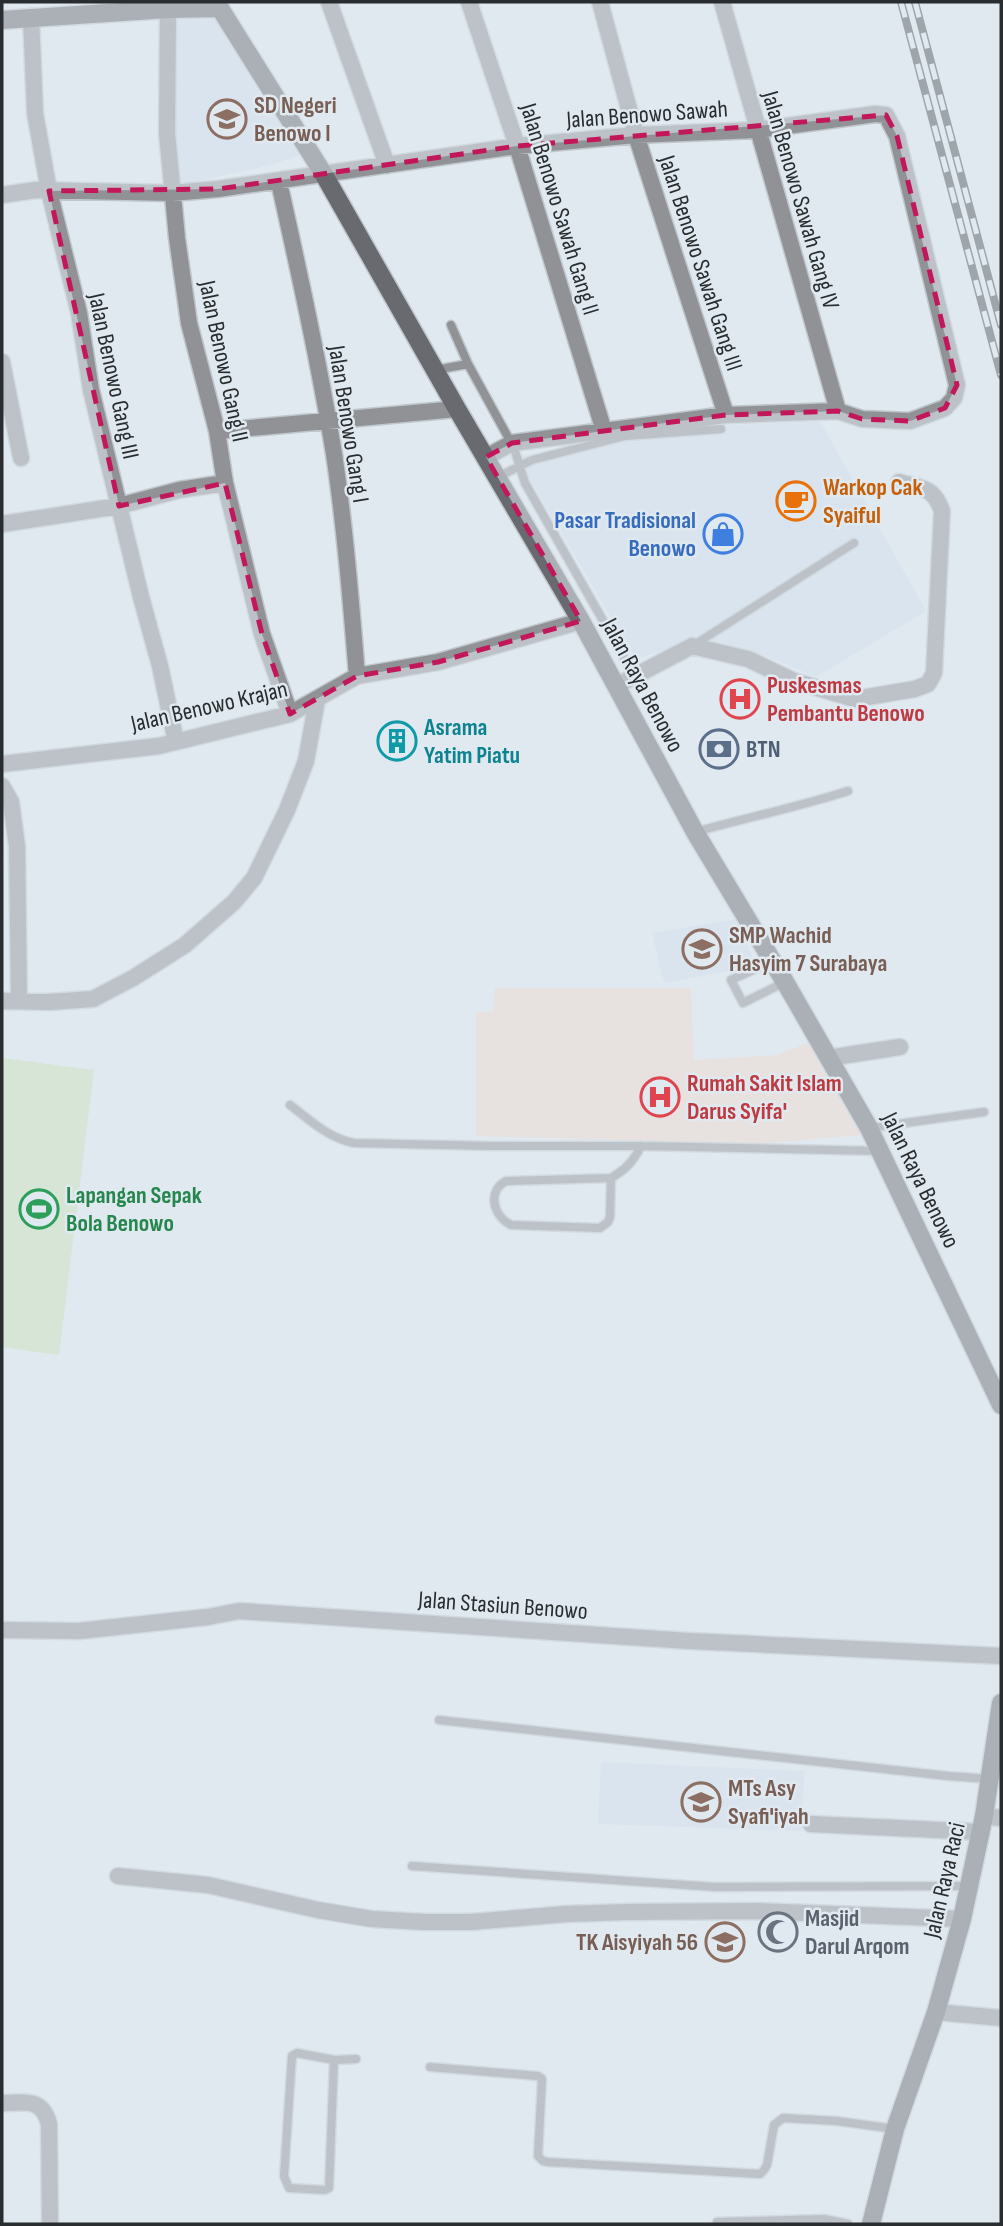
<svg xmlns="http://www.w3.org/2000/svg" width="1003" height="2226" font-family="'Sofia Sans Condensed',sans-serif">
	<style>
		.built { fill: #d0deea }
		.medical { fill: #efd8cd }
		.green { fill: #c9dfb3 }
		.lines { fill: none; stroke-linecap: round; stroke-linejoin: round }
		.lane-casing { stroke: #bfc7cd; stroke-width: 11 }
		.street-casing { stroke: #bfc7cd; stroke-width: 19 }
		.secondary-casing { stroke: #bfc7cd; stroke-width: 21 }
		.lane { stroke: #919296; stroke-width: 8 }
		.street { stroke: #919296; stroke-width: 16 }
		.secondary { stroke: #686a6f; stroke-width: 18 }
		.rail-casing { stroke: #4f5458; stroke-width: 8 }
		.rail { stroke: #e0e9f0; stroke-width: 5; stroke-dasharray: 16; stroke-linecap: butt }
		.marked { fill: none; stroke: #c2185b; stroke-width: 5; stroke-dasharray: 14 9; stroke-linejoin: round }
		.labels { text-anchor: middle; stroke-width: 5; stroke-linejoin: round; paint-order: stroke }
		.education-label { font-size: 24px; font-weight: bold; fill: #785e54; stroke: #e0e9f0; text-anchor: start }
		.street-label { font-size: 24px; fill: #292d2f; stroke: #e0e9f0 }
		.food-label { font-size: 24px; font-weight: bold; fill: #c56008; stroke: #e0e9f0; text-anchor: start }
		.shop-label { font-size: 24px; font-weight: bold; fill: #366cbe; stroke: #e0e9f0; text-anchor: end }
		.health-label { font-size: 24px; font-weight: bold; fill: #be3a42; stroke: #e0e9f0; text-anchor: start }
		.culture-label { font-size: 24px; font-weight: bold; fill: #0d838f; stroke: #e0e9f0; text-anchor: start }
		.service-label { font-size: 24px; font-weight: bold; fill: #4e5e75; stroke: #e0e9f0; text-anchor: start }
		.leisure-label { font-size: 24px; font-weight: bold; fill: #27864d; stroke: #e0e9f0; text-anchor: start }
		.worship-label { font-size: 24px; font-weight: bold; fill: #5b616d; stroke: #e0e9f0; text-anchor: start }
	</style>
	<rect width="100%" height="100%" fill="#e0e9f0"/>
	<path class="built" d="M213 13 303 154 270 165 178 186 170 83 172 15Z
		M820 421 926 611 816 677 753 651 688 643 635 659 517 457 565 449 656 429Z
		M736 919 756 965 735 970 664 983 652 933Z
		M601 1762 804 1771 802 1831 598 1824Z"/>
	<path class="medical" d="M495 988H691L694 1060 777 1055 815 1040 862 1135 757 1144 476 1136V1012H493Z"/>
	<path class="green" d="M2 1058 94 1070 59 1355 2 1347Z"/>
	<g class="lines">
		<g class="lane-casing">
			<path id="lane" d="M451 325 468 364 514 448 525 483 635 677
				M435 370 468 364
				M498 477 532 460 625 436 721 429
				M694 645 854 543
				M695 832C746 818 798 807 848 791
				M773 961 731 980 743 1003 785 982
				M290 1105C310 1120 328 1138 354 1143L492 1146H641L878 1151
				M869 1128 984 1112
				M611 1178 610 1217 608 1222 600 1228 511 1225C493 1216 487 1191 506 1181L611 1178C626 1169 633 1162 641 1146
				M439 1720 948 1776 990 1779
				M412 1866 715 1887 967 1886
				M334 2060 329 2188 325 2190 289 2188 284 2176 292 2056 297 2053 334 2060 356 2059
				M430 2067 538 2076 542 2079 538 2156 543 2161 548 2162 760 2174 764 2170 767 2165 774 2125 783 2118 837 2121 895 2129
				M717 2222 824 2219 848 2224"/>
		</g>
		<g class="street-casing">
			<path id="street" d="M329 2 387 165
				M469 2 517 146 604 431
				M600 2 636 135 726 415
				M722 2 838 411
				M168 9 167 133 177 238 189 323 217 431 225 483 262 634 290 714
				M31 17 35 113 49 191 79 313 91 390 141 597 160 666 176 742
				M279 182C299 272 319 363 334 454 345 527 351 602 357 676
				M2 195 36 190 172 193 218 189 517 146 636 135 757 130 875 114 886 115 897 136 957 385 954 398 945 408 910 421 862 419 838 411 726 415 512 443 486 457
				M2 362 21 458
				M217 431 457 409
				M2 524 119 506 179 490 225 483
				M616 686 692 646 748 659 794 681 855 699 915 689 928 684 934 673 942 511C933 486 923 489 899 482
				M2 764 159 746 290 714 357 676 438 662 581 621
				M2 786 11 802 17 846 19 1000
				M2 1001 49 1002 93 999 133 978 185 945 234 902 254 878 287 810 306 761 317 700
				M828 1058 900 1047
				M2 1630 79 1631 208 1617 239 1611 689 1641 1001 1656
				M984 1816 1001 1818
				M811 1824 981 1832
				M118 1876 208 1885 318 1910 372 1919 424 1922H471L566 1914 627 1912 756 1911 962 1919
				M936 2012 1001 2018
				M2 2103C25 2103 42 2097 49 2124L50 2224"/>
		</g>
		<g class="secondary-casing">
			<path id="secondary" d="M216 2 323 173 457 409 581 621 695 832 785 982 869 1128 1001 1405
				M2 20 168 9 220 8
				M871 2224 895 2129 936 2012 962 1919 984 1816 1001 1703"/>
		</g>
		<use href="#lane" class="lane"/>
		<use href="#street" class="street"/>
		<use href="#secondary" class="secondary"/>
		<g class="rail-casing">
			<path id="rail" d="M901 2 1001 375
				M915 2 1001 325"/>
		</g>
		<use href="#rail" class="rail"/>
	</g>
	<path d="M0 0H1003V2226H0ZM886 115 897 136 957 385 945 408 910 421 862 419 838 411 726 415 512 443 486 457 581 621 438 662 357 676 290 714 262 634 225 483 119 506 49 191 218 189 517 146Z" fill="#e0e9f0" fill-opacity=".55" fill-rule="evenodd"/>
	<path class="marked" d="M886 115 897 136 957 385 945 408 910 421 862 419 838 411 726 415 512 443 486 457 581 621 438 662 357 676 290 714 262 634 225 483 119 506 49 191 218 189 517 146Z"/>
	<defs>
		<g id="school-ring" transform="scale(2.0125)"><circle r="9.5" fill="#e0e9f0" stroke="#8d6e63" stroke-width="1.5"/><path d="M0-5L7-2L0 1L-7-2ZM-4 1L0 2.5L4 1V4Q0 6-4 4Z" fill="#8d6e63"/></g>
		<g id="cafe-ring" transform="scale(2.0125)"><circle r="9.5" fill="#e0e9f0" stroke="#e8710a" stroke-width="1.5"/><path d="M-5.5-4.5H6V0H3Q3 3.5 0 3.5H-2.5Q-5.5 3.5-5.5 0ZM3-3.2v2h1.7v-2ZM-6 4.5H4V6H-6Z" fill="#e8710a"/></g>
		<g id="shop-ring" transform="scale(2.0125)"><circle r="9.5" fill="#e0e9f0" stroke="#3f7fe0" stroke-width="1.5"/><path d="M-5-2.5h2.3a2.7 3.5 0 0 1 5.4 0H5L5.5 6h-11ZM-1.5-2.5h3a1.5 2.3 0 0 0-3 0Z" fill="#3f7fe0"/></g>
		<g id="hospital-ring" transform="scale(2.0125)"><circle r="9.5" fill="#e0e9f0" stroke="#e0444e" stroke-width="1.5"/><path d="M-5-5h3v3.5h4V-5h3V5h-3V1.5h-4V5h-3Z" fill="#e0444e"/></g>
		<g id="building-ring" transform="scale(2.0125)"><circle r="9.5" fill="#e0e9f0" stroke="#0f9aa8" stroke-width="1.5"/><path d="M-4-6H4V6H1V3H-1V6H-4ZM-2.5-4.3h1.7v1.8h-1.7ZM.8-4.3h1.7v1.8H.8ZM-2.5-1h1.7V.8h-1.7ZM.8-1h1.7V.8H.8Z" fill="#0f9aa8"/></g>
		<g id="bank-ring" transform="scale(2.0125)"><circle r="9.5" fill="#e0e9f0" stroke="#5c6f8a" stroke-width="1.5"/><path d="M-6-4H6V4H-6ZM0-2.3a2.3 2.3 0 1 0 0 4.6a2.3 2.3 0 1 0 0-4.6Z" fill="#5c6f8a"/></g>
		<g id="stadium-ring" transform="scale(2.0125)"><circle r="9.5" fill="#e0e9f0" stroke="#2e9e5b" stroke-width="1.5"/><path d="M0-5a6.5 5 0 1 0 0 10a6.5 5 0 1 0 0-10ZM-3.5-1.8h7v3.6h-7Z" fill="#2e9e5b"/></g>
		<g id="mosque-ring" transform="scale(2.0125)"><circle r="9.5" fill="#e0e9f0" stroke="#6b7280" stroke-width="1.5"/><path d="M3.5-4.9A6 6 0 1 0 3.5 4.9A5 5 0 1 1 3.5-4.9Z" fill="#6b7280"/></g>
	</defs>
	<g fill-rule="evenodd">
		<use href="#school-ring" x="227" y="119"/>
		<use href="#cafe-ring" x="796" y="501"/>
		<use href="#shop-ring" x="723" y="534"/>
		<use href="#hospital-ring" x="740" y="699"/>
		<use href="#building-ring" x="397" y="741"/>
		<use href="#bank-ring" x="719" y="749"/>
		<use href="#school-ring" x="702" y="949"/>
		<use href="#hospital-ring" x="660" y="1097"/>
		<use href="#stadium-ring" x="39" y="1209"/>
		<use href="#school-ring" x="701" y="1802"/>
		<use href="#mosque-ring" x="778" y="1932"/>
		<use href="#school-ring" x="725" y="1942"/>
	</g>
	<g class="labels">
		<g class="education-label">
			<text x="254" y="113">SD Negeri<tspan x="254" dy="28">Benowo I</tspan></text>
			<text x="729" y="943">SMP Wachid<tspan x="729" dy="28">Hasyim 7 Surabaya</tspan></text>
			<text x="728" y="1796">MTs Asy<tspan x="728" dy="28">Syafi'iyah</tspan></text>
			<text x="698" y="1950" text-anchor="end">TK Aisyiyah 56</text>
		</g>
		<g class="street-label">
			<text transform="translate(647 114) rotate(-4)" y="8">Jalan Benowo Sawah</text>
			<text transform="translate(801 200) rotate(74)" y="8">Jalan Benowo Sawah Gang IV</text>
			<text transform="translate(560 209) rotate(73)" y="8">Jalan Benowo Sawah Gang II</text>
			<text transform="translate(701 263) rotate(72)" y="8">Jalan Benowo Sawah Gang III</text>
			<text transform="translate(224 361) rotate(78)" y="8">Jalan Benowo Gang II</text>
			<text transform="translate(114 376) rotate(78)" y="8">Jalan Benowo Gang III</text>
			<text transform="translate(349 424) rotate(81)" y="8">Jalan Benowo Gang I</text>
			<text transform="translate(643 685) rotate(62)" y="8">Jalan Raya Benowo</text>
			<text transform="translate(209 706) rotate(-13)" y="8">Jalan Benowo Krajan</text>
			<text transform="translate(921 1180) rotate(64)" y="8">Jalan Raya Benowo</text>
			<text transform="translate(503 1605) rotate(4)" y="8">Jalan Stasiun Benowo</text>
			<text transform="translate(944 1880) rotate(-77)" y="8">Jalan Raya Raci</text>
		</g>
		<g class="food-label">
			<text x="823" y="495">Warkop Cak<tspan x="823" dy="28">Syaiful</tspan></text>
		</g>
		<g class="shop-label">
			<text x="696" y="528">Pasar Tradisional<tspan x="696" dy="28">Benowo</tspan></text>
		</g>
		<g class="health-label">
			<text x="767" y="693">Puskesmas<tspan x="767" dy="28">Pembantu Benowo</tspan></text>
			<text x="687" y="1091">Rumah Sakit Islam<tspan x="687" dy="28">Darus Syifa'</tspan></text>
		</g>
		<g class="culture-label">
			<text x="424" y="735">Asrama<tspan x="424" dy="28">Yatim Piatu</tspan></text>
		</g>
		<g class="service-label">
			<text x="746" y="757">BTN</text>
		</g>
		<g class="leisure-label">
			<text x="66" y="1203">Lapangan Sepak<tspan x="66" dy="28">Bola Benowo</tspan></text>
		</g>
		<g class="worship-label">
			<text x="805" y="1926">Masjid<tspan x="805" dy="28">Darul Arqom</tspan></text>
		</g>
	</g>
	<rect width="1003" height="2226" fill="none" stroke="#292d2f" stroke-width="7"/>
</svg>
